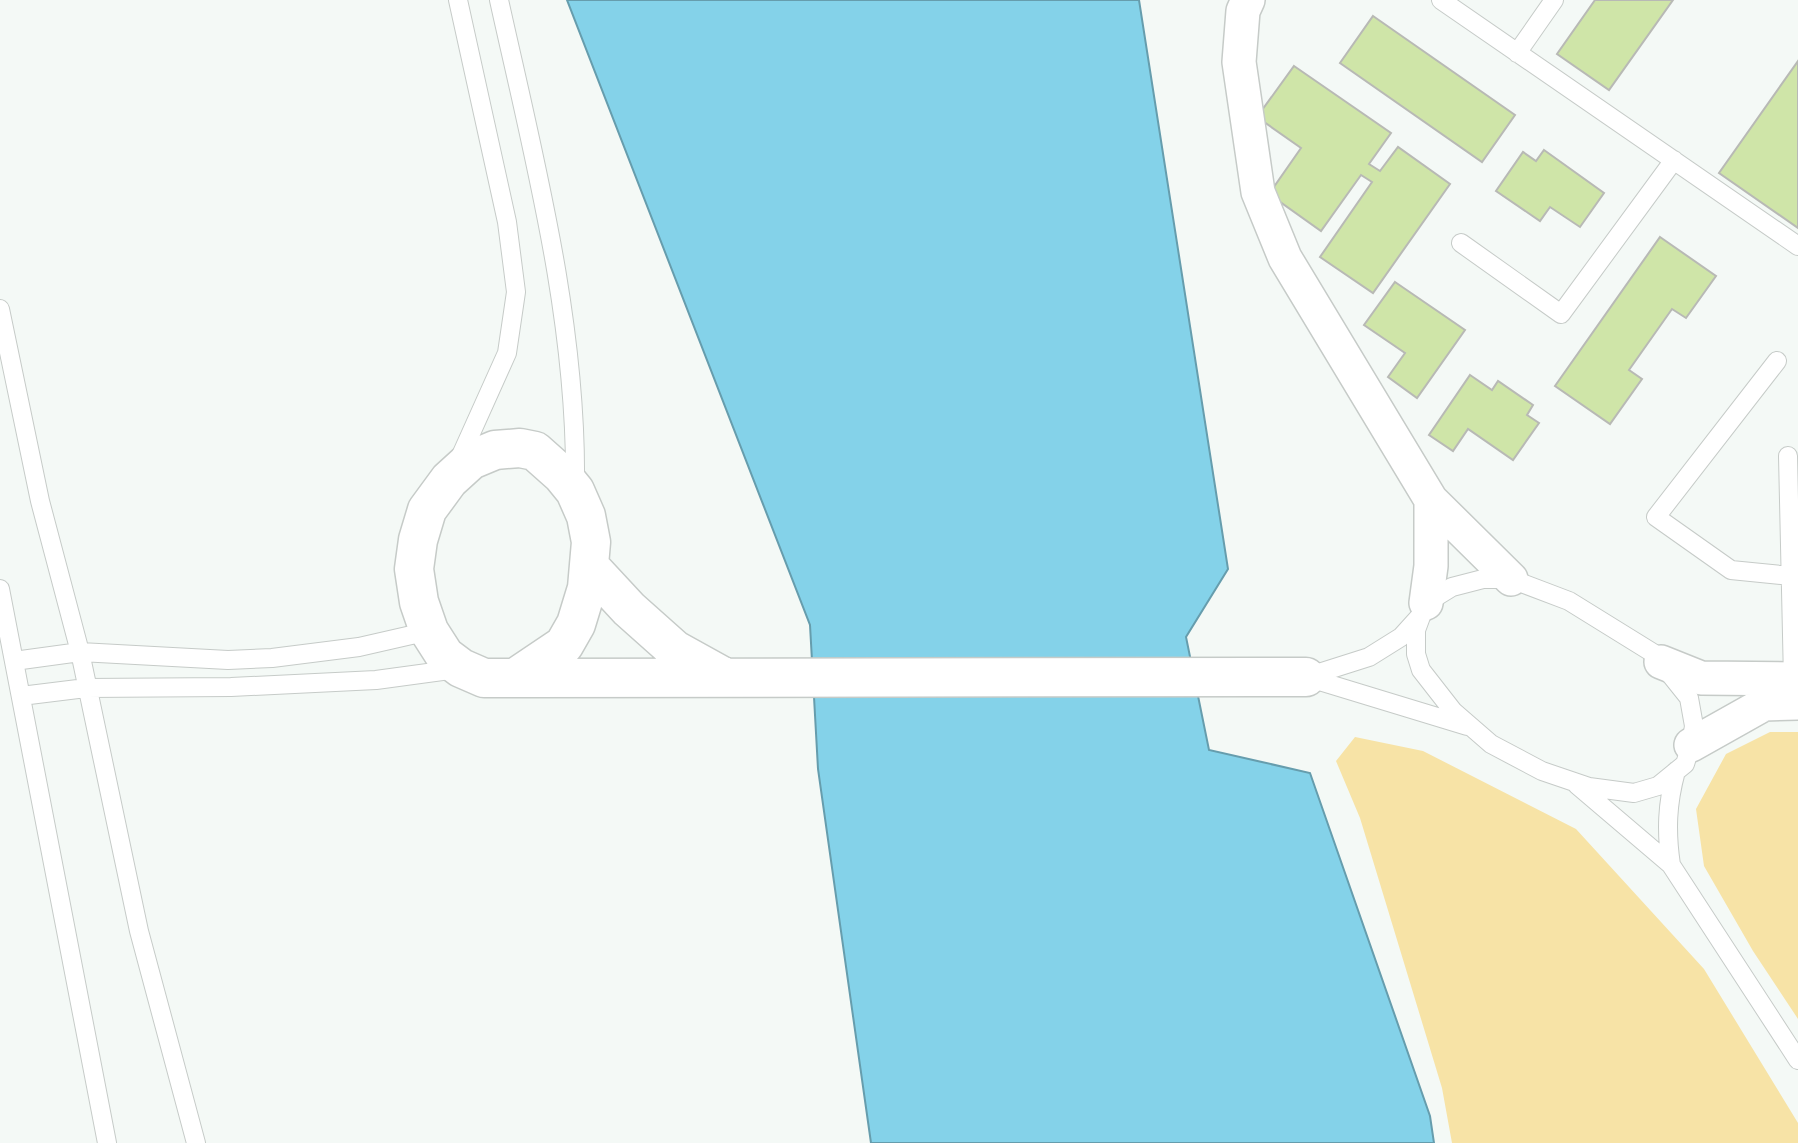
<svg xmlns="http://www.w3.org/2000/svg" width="1798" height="1143" font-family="'Open Sans',sans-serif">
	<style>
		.green { fill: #f7e3a6 }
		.water { fill: #84d2e9; stroke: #669dad; stroke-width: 2 }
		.building { fill: #cfe5a8; stroke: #b8b9b5; stroke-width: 2 }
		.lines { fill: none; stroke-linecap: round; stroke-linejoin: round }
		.service-casing { stroke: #c6cbc8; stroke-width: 20 }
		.minor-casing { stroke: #c6cbc8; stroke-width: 36 }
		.tertiary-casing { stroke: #c6cbc8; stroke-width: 41 }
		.service { stroke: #fff; stroke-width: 18 }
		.minor { stroke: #fff; stroke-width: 33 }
		.tertiary { stroke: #fff; stroke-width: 38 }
	</style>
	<rect width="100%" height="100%" fill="#f4f9f6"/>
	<path class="green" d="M1770 732H1798V1019L1753 951 1704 866 1696 809 1726 754Z
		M1355 737 1423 751 1576 829 1704 969 1798 1123V1143H1452L1442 1088 1360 818 1336 761Z"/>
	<path class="water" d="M567 0H1139L1228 569 1186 637 1209 750 1310 773 1430 1116 1434 1143H871L818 769 810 625Z"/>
	<path class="building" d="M1595 0H1673L1609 90 1557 54Z
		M1373 16 1515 115 1482 162 1340 63Z
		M1798 61V228L1719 173Z
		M1294 66 1391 133 1369 164 1380 171 1398 147 1450 184 1373 293 1320 257 1372 182 1361 175 1321 231 1269 194 1301 148 1257 117Z
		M1544 150 1604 193 1580 227 1550 207 1540 221 1496 191 1523 152 1536 161Z
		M1660 237 1716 276 1686 318 1672 309 1629 370 1642 379 1610 424 1555 386Z
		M1395 282 1465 330 1417 398 1388 377 1405 353 1364 325Z
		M1470 375 1492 390 1498 381 1533 405 1527 415 1539 423 1513 460 1468 429 1453 451 1429 435Z"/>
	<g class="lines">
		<g class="service-casing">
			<path id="service" d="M499 0C534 158 577 321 575 484
				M1441 0 1798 246
				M1517 53 1554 0
				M1461 243 1561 314 1674 160
				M0 309 40 501 80 652 139 931 196 1143
				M1777 361 1656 517 1731 570 1791 576
				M1788 456 1793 679
				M458 462 507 353 516 292 507 222 458 0
				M1483 579H1511L1569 601 1653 653 1689 698 1694 726 1691 745 1685 764 1658 786 1634 793 1589 787 1542 771 1491 744 1453 711 1421 670 1416 654V630L1426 603 1452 587Z
				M0 589 107 1143
				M14 661 80 652 228 660 272 658 359 647 429 631
				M1306 677 1467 726
				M1306 677 1369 657 1401 637 1420 616
				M21 696 86 688 231 687 376 680 457 669
				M1577 785 1671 865 1798 1060
				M1671 865C1666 831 1667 804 1676 771"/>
		</g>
		<g class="minor-casing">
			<path id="minor" d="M1248 0 1243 11 1239 62 1258 192 1285 258 1431 500 1511 579
				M1426 603 1431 566V500
				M1661 662 1701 678 1798 679
				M1691 745 1764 704 1798 703"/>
		</g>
		<g class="tertiary-casing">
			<path id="tertiary" d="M520 448 535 451 562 475 575 491 586 516 591 542 587 588 576 624 564 645 515 678H484L461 668 445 656 429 631 419 602 414 569 418 540 427 510 449 480 471 460 495 450Z
				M590 567 629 609 675 650 722 676
				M515 678 1306 677"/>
		</g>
		<use href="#service" class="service"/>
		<use href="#minor" class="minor"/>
		<use href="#tertiary" class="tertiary"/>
	</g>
</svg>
